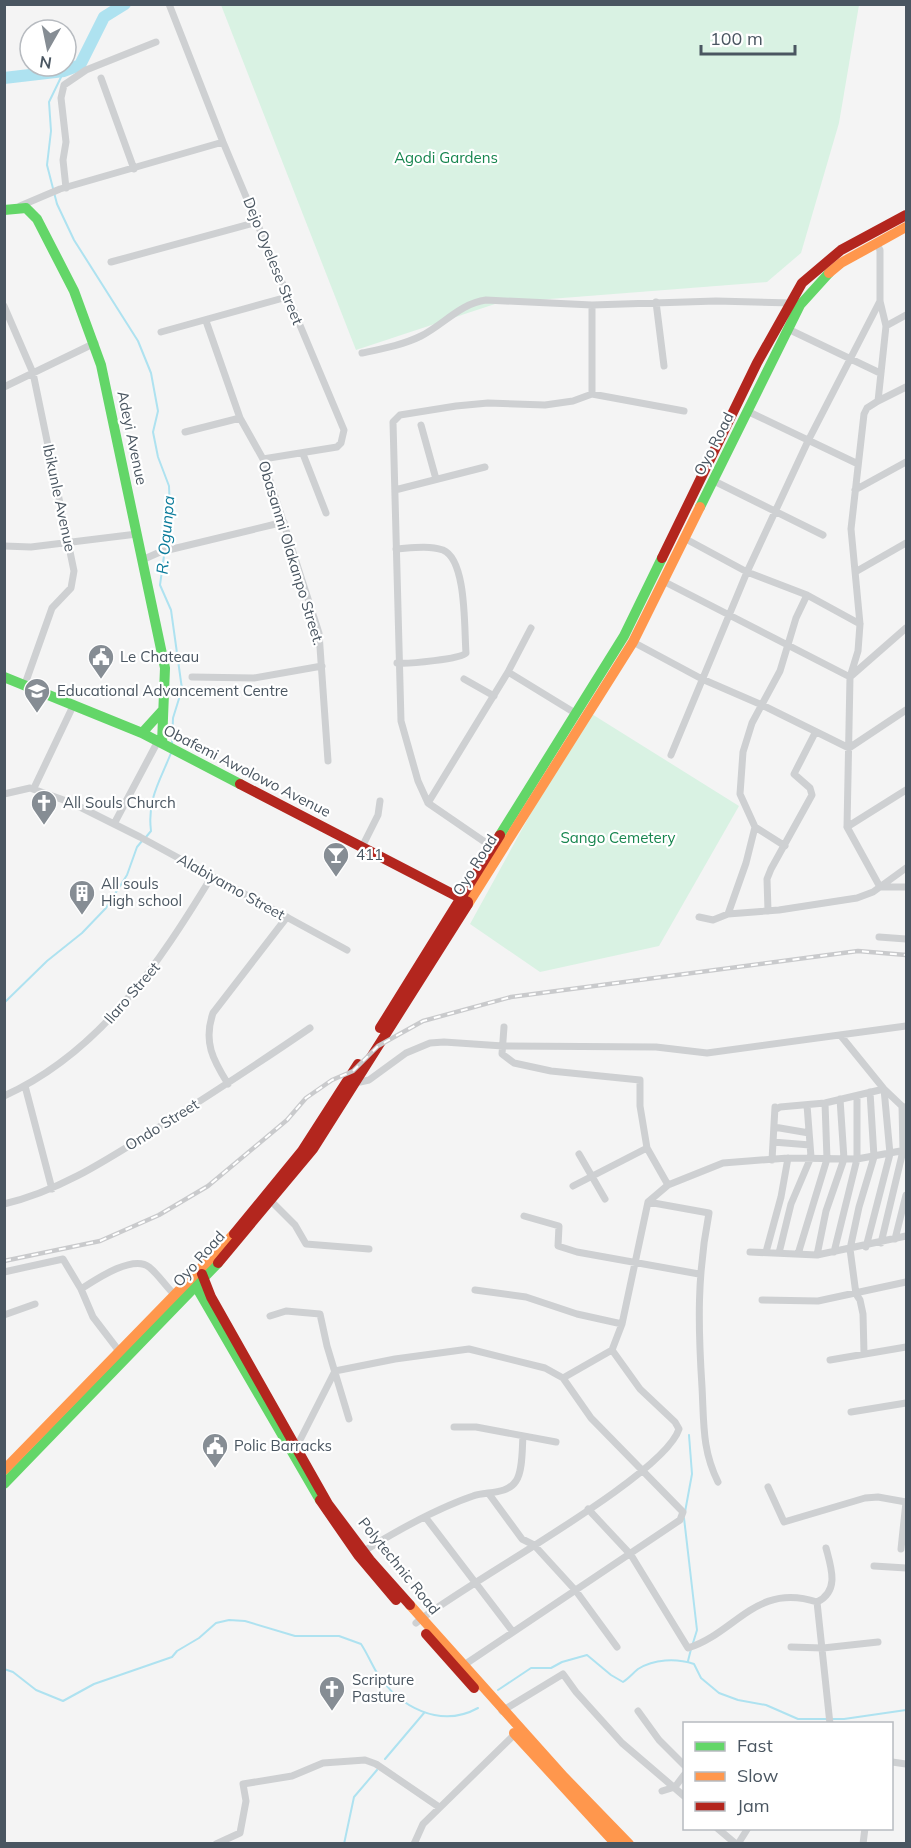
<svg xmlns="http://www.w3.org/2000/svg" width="911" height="1848" font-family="Mulish,sans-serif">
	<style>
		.green { fill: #d9f2e3 }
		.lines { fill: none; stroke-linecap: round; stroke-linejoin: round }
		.stream { stroke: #aee2f0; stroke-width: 2 }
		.river { stroke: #aee2f0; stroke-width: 12 }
		.street { stroke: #ced0d2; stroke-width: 7 }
		.fast { stroke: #63d668; stroke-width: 10 }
		.slow { stroke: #ff974d; stroke-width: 10 }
		.jam { stroke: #b3261e; stroke-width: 10 }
		.rail-casing { stroke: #c9cacc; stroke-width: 4.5 }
		.rail { stroke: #fff; stroke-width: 2; stroke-dasharray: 7; stroke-linecap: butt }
		.labels { text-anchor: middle; stroke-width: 4.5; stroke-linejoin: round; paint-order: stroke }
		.park-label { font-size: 15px; fill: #17864f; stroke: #fff }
		.street-label { font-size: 15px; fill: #4a5661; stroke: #fff }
		.poi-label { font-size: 15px; fill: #4a5661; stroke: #fff; text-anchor: start }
		.water-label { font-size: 16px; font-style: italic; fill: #0c7c9b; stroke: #fff }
	</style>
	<rect width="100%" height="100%" fill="#f4f4f4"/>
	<path class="green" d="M221 5H859L839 123 801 253 767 282 498 303 356 350Z
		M587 711 739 806 659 946 540 972 470 924Z"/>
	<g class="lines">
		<path class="stream" d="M64 71 49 102 51 131 47 165 57 204 74 240 138 341 151 373 158 411 153 432 158 457 169 486 170 512 160 585 171 610 182 689 173 718 172 744
			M146 837 151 831C147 799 160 781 171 753
			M4 1003 47 961 82 933 106 908 127 875 137 847 142 841
			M685 1512 692 1474 689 1435
			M684 1518 697 1630 693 1643
			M688 1661 691 1649
			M4 1669 13 1672 36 1690 63 1701 94 1684 172 1657 177 1651 199 1638 216 1623 229 1620 245 1621 295 1636H339L361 1644C367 1653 371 1663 377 1673 399 1707 440 1729 478 1708
			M498 1690 531 1668H551L562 1662 587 1655 611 1675 623 1682C629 1678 633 1673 638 1669 654 1659 676 1658 694 1664L701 1678 719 1693 738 1700 766 1705 798 1719H844L906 1710
			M385 1759 424 1713
			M344 1844 354 1797 377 1770"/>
		<path class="river" d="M4 78 64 71 80 65 104 17 125 4"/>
		<path class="street" d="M169 4 223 142 344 430 341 443 337 447 263 459
			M101 78 134 169
			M66 188 63 160 66 142 61 98 64 85 86 70 156 42
			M20 206 60 189 223 142
			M876 243 880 250V301L886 326 878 401 867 408 864 414 851 529 860 624 858 651 850 677 847 827 880 887H906
			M111 262 257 222
			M656 302 664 366
			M4 306 33 373 74 571 71 588 52 608 25 684
			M206 321 240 418 263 459 319 633 328 761
			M886 326 906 315
			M788 329 880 373
			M161 332 287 297
			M362 353C381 349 403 345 421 336 443 325 461 303 486 300L592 305 716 301 792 303
			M4 387 95 343
			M592 394V305
			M878 401 906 387
			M747 411 856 463
			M421 425 436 479
			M185 432 240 418
			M303 454 326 513
			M712 480 823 535
			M395 490 485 467
			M855 490 906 462
			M684 538 747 572 807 595 860 624
			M4 546 31 547 137 534
			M396 549C411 548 428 545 443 550 467 560 464 629 466 653 461 659 409 664 397 663
			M142 560 160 552 284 522
			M857 571 906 543
			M663 581 850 677 906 628
			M633 642 702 679 762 705 849 748 906 710
			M508 672 575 713
			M192 677 254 678 322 666
			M464 679 494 696
			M671 755 747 572 808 441 880 301
			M34 788 74 704
			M4 794 30 788 72 803 140 837 347 950
			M428 803 508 672 531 628
			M114 824 158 741
			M755 827 785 846
			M847 827 906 790
			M362 847 378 815 380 801
			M495 849 428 803 418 781 401 721 393 422 400 415 456 406 488 403 545 405 573 401 592 394 684 411
			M768 911 767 879 771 869 812 795 810 788 794 774 815 733
			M728 914 746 863 755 827 740 794 743 752 752 723 780 671 796 618 807 595
			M699 917 713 920 728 914 779 910 857 898 873 892 906 868
			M879 937 906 939
			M504 1027 502 1054 514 1063 551 1071 640 1080V1106L647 1148 668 1185
			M841 1036 884 1089 905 1109
			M354 1078 360 1082 369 1080 406 1053 430 1043 444 1042 503 1046 656 1047 707 1053 906 1026
			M228 1084C213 1060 203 1042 213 1013L287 917
			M25 1086 52 1189
			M4 1096C101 1052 159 963 212 876
			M775 1110 780 1107 825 1103 884 1089 890 1154 866 1247
			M774 1127 809 1133
			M773 1142 810 1145
			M579 1154 605 1199
			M772 1160 775 1107
			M573 1186 647 1148
			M272 1202 295 1225 306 1244 369 1249
			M648 1202 709 1213C697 1275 698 1325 702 1387 704 1423 702 1450 718 1482
			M4 1204C60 1191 108 1159 156 1129 208 1096 259 1063 310 1028
			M524 1216 559 1226 558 1246 577 1252 699 1274
			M895 1239 906 1195
			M881 1243 903 1151 902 1106
			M750 1252 817 1255 906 1236
			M766 1252 781 1197 788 1158
			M834 1252 857 1159V1096
			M779 1253 791 1204 811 1157 807 1105
			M798 1254 827 1159 825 1103
			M817 1255 826 1211 844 1159 840 1099
			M4 1272 63 1259 81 1289
			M475 1290 526 1297 577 1314 622 1324
			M762 1300 818 1301 906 1282
			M4 1315 35 1304
			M270 1316 286 1311 320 1314 327 1346 349 1419
			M119 1351 93 1317 81 1289C95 1280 133 1254 149 1267 159 1275 166 1287 175 1295
			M864 1353 863 1314 860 1300 856 1294 850 1249 859 1207 874 1157 870 1092
			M830 1360 906 1347
			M563 1378 612 1350 622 1324 648 1202 668 1185 723 1163 788 1158 857 1159 906 1150
			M851 1412 906 1403
			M454 1427H476L556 1442
			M297 1446 335 1371 395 1359 469 1349 545 1368 563 1378 591 1418 683 1512 680 1520 464 1665
			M768 1487 784 1522 865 1498 878 1497 906 1502
			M489 1494 522 1539 534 1545 576 1591 617 1647
			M588 1509 631 1555 688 1648C736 1633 756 1582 817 1602
			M426 1518 513 1632
			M901 1549 906 1502
			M364 1551C398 1530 435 1509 473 1496 486 1491 507 1495 516 1481 523 1471 522 1448 523 1436
			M874 1566 906 1568
			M817 1602 830 1724
			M817 1602C840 1591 831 1567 826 1548
			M416 1623C465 1583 664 1477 679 1429L675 1422 640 1389 612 1350
			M791 1647 823 1648 878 1642
			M502 1711 563 1674 576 1692 622 1743 684 1796
			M638 1711 659 1740 684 1765
			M892 1762 906 1764
			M662 1791 675 1787 684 1775
			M717 1828 736 1844
			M216 1844 240 1833 246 1801 243 1784 292 1776 323 1763 365 1760 376 1764 439 1807
			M414 1844 423 1824 515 1734
			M738 1844 748 1828
			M863 1844 865 1828"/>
		<path class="fast" d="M4 210 26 208 37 219 74 291 101 365 165 668 162 743
			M700 507 800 305 829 273
			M4 677 142 733 240 784
			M142 733 162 711
			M500 835 624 636 662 558
			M194 1283 320 1500
			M4 1484 218 1263"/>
		<path class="slow" d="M829 273 841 263 906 227
			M468 904 633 642 700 507
			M4 1470 234 1234
			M410 1605 564 1777 629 1844
			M514 1733 616 1844"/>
		<path class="jam" d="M662 558 757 363 802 283 841 250 906 215
			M240 784 468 902
			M380 1028 500 835
			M234 1234 302 1151 358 1064
			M218 1263 313 1149 468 904
			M202 1274 211 1297 328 1504 370 1560 410 1605
			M320 1500 358 1555 396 1600
			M426 1634 474 1688"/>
		<g class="rail-casing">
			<path id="rail" d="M4 1261 100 1241 159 1215 208 1186 287 1120 306 1098 332 1080 353 1071 378 1046 423 1021 511 997 858 951 906 955"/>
		</g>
		<use href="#rail" class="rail"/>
	</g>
	<defs>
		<g id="civic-pin" transform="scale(1.35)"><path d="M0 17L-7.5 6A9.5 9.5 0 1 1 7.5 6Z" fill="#868d94" stroke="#fff"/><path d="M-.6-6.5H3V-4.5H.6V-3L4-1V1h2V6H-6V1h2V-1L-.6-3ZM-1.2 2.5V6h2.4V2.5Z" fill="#fff"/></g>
		<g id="school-pin" transform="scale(1.35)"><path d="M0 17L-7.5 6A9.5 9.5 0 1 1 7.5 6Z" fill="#868d94" stroke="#fff"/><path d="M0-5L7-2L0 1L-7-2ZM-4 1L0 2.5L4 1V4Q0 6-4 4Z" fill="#fff"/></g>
		<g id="church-pin" transform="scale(1.35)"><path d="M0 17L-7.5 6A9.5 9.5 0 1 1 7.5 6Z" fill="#868d94" stroke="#fff"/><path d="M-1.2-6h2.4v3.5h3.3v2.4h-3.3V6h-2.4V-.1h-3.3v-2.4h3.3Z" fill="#fff"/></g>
		<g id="bar-pin" transform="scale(1.35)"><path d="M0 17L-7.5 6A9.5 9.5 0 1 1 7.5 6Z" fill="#868d94" stroke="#fff"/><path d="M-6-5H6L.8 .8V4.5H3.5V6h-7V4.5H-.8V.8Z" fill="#fff"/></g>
		<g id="building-pin" transform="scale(1.35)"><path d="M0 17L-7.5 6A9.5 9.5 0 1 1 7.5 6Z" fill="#868d94" stroke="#fff"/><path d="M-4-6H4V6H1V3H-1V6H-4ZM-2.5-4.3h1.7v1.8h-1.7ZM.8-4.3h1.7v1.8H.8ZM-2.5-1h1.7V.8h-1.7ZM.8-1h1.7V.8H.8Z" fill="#fff"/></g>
	</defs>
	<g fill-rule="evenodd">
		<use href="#civic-pin" x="101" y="657"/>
		<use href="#school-pin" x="37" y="691"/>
		<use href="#church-pin" x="44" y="803"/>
		<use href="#bar-pin" x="336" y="855"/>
		<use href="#building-pin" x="82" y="893"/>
		<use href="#civic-pin" x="215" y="1446"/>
		<use href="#church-pin" x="332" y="1689"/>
	</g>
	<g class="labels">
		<g class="park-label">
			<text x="446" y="163">Agodi Gardens</text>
			<text x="618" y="843">Sango Cemetery</text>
		</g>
		<g class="street-label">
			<text transform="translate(273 261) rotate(68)" y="5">Dejo Oyelese Street</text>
			<text transform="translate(132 438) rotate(78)" y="5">Adeyi Avenue</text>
			<text transform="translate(714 444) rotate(-63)" y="5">Oyo Road</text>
			<text transform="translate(59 498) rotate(78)" y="5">Ibikunle Avenue</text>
			<text transform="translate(291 553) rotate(73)" y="5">Obasanmi Olakanpo Street.</text>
			<text transform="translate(247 771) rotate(27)" y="5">Obafemi Awolowo Avenue</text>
			<text transform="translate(475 865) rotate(-58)" y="5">Oyo Road</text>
			<text transform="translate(231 887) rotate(29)" y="5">Alabiyamo Street</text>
			<text transform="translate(132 993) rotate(-49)" y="5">Ilaro Street</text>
			<text transform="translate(162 1125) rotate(-32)" y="5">Ondo Street</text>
			<text transform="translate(199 1259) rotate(-48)" y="5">Oyo Road</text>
			<text transform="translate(399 1566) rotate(51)" y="5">Polytechnic Road</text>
		</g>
		<g class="poi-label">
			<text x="120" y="662">Le Chateau</text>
			<text x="57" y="696">Educational Advancement Centre</text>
			<text x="63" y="808">All Souls Church</text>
			<text x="356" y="860">411</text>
			<text x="101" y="889">All souls<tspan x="101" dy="17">High school</tspan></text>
			<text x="234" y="1451">Polic Barracks</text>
			<text x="352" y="1685">Scripture<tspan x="352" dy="17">Pasture</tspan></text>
		</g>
		<g class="water-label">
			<text transform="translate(165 535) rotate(-85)" y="6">R. Ogunpa</text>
		</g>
	</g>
	<rect width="911" height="1848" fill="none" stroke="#4a5661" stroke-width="12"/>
	<rect x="683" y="1722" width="210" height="108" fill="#ffffff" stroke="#b7bbc0" stroke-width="1.5"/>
	<rect x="695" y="1742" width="30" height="9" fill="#63d668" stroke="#b7bbc0" stroke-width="1.5"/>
	<text x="737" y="1752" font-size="18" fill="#4a5661">Fast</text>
	<rect x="695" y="1772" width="30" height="9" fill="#ff974d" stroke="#b7bbc0" stroke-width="1.5"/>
	<text x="737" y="1782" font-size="18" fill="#4a5661">Slow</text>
	<rect x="695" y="1802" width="30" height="9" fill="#b3261e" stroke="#b7bbc0" stroke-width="1.5"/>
	<text x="737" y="1812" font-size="18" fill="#4a5661">Jam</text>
	<g transform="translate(48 48) rotate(189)"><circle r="28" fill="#ffffff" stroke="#b7bbc0" stroke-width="1.5"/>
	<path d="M0-4.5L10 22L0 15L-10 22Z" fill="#868d94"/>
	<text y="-9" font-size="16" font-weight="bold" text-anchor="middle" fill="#4a5661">N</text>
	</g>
	<path d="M701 45v9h94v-9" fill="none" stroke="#4a5661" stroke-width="3"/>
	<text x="710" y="45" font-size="18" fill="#4a5661" stroke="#ffffff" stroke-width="4.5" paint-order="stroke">100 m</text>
</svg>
